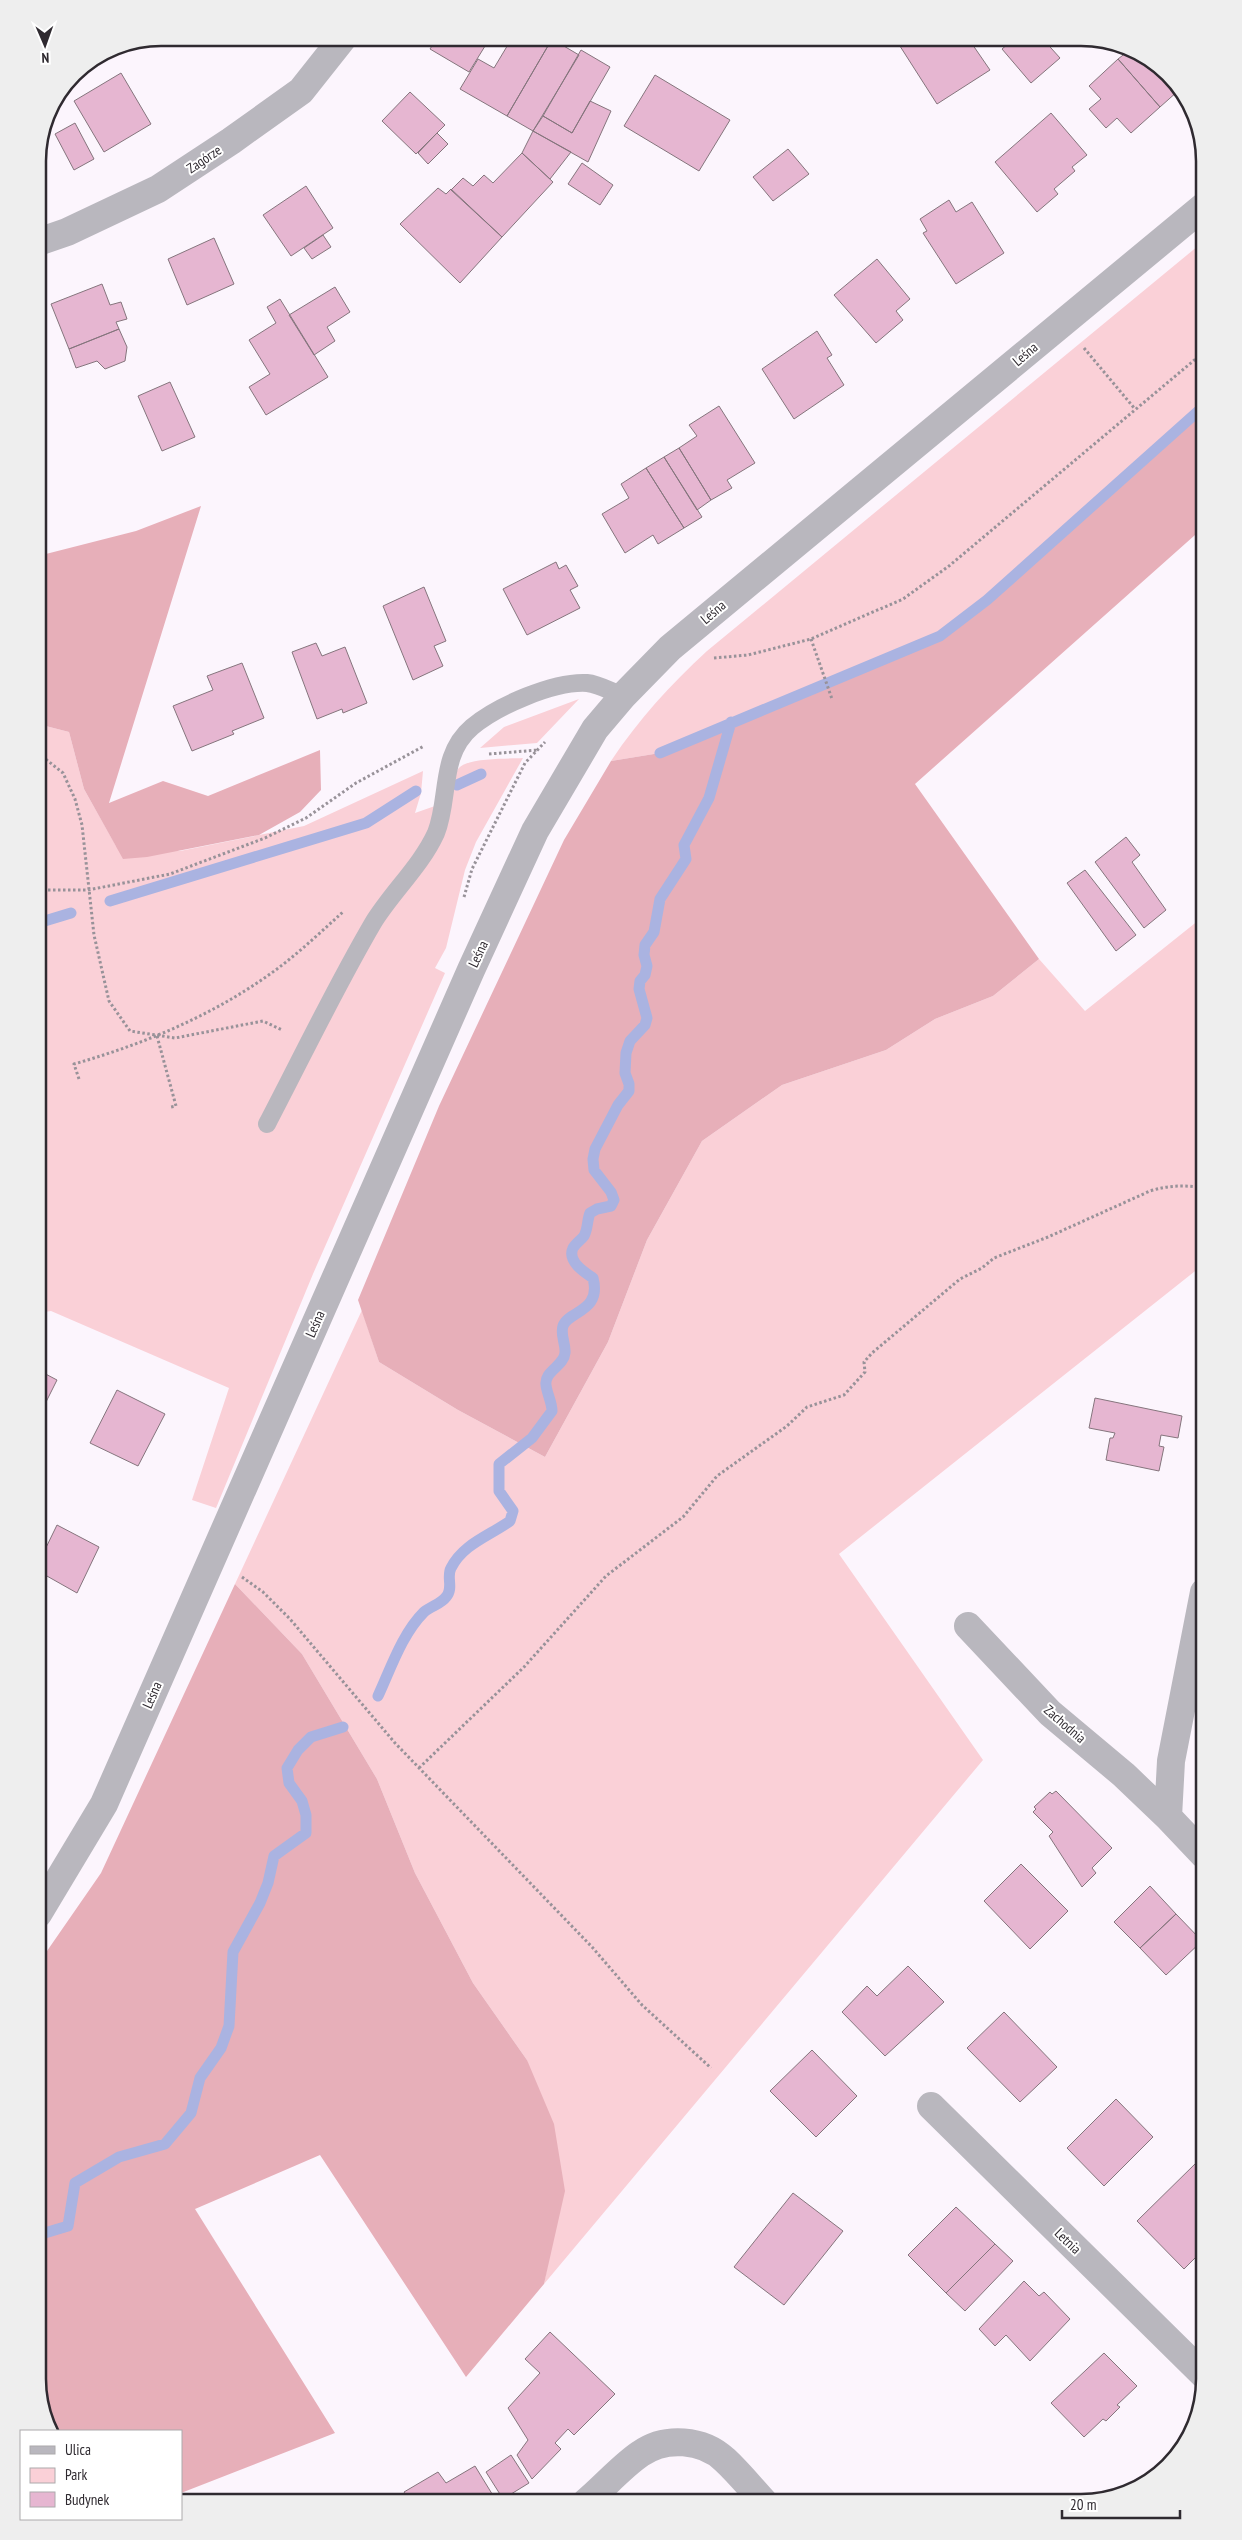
<svg xmlns="http://www.w3.org/2000/svg" width="1242" height="2540" font-family="'PT Sans Narrow',sans-serif">
	<style>
		.green { fill: #fad0d7 }
		.forest { fill: #e7afb9 }
		.lines { fill: none; stroke-linecap: round; stroke-linejoin: round }
		.stream { stroke: #aab3e1; stroke-width: 11 }
		.building { fill: #e6b6d1; stroke: #85757d }
		.path { stroke: #989299; stroke-width: 3; stroke-dasharray: 2.5 2.5; stroke-linecap: butt }
		.lane { stroke: #b9b7be; stroke-width: 18 }
		.street { stroke: #b9b7be; stroke-width: 28 }
		.labels { text-anchor: middle; stroke-width: 4; stroke-linejoin: round; paint-order: stroke }
		.street-label { font-size: 14px; fill: #2f2a30; stroke: #fff }
		.rim { fill: none; stroke: #2f2a30; stroke-width: 2.5 }
	</style>
	<rect width="100%" height="100%" fill="#fcf5fd"/>
	<path class="green" d="M1204 241V406L987 600 940 636 660 753 611 761C639 719 670 685 707 651Z
		M579 699 537 743 480 748 504 727Z
		M38 724 69 732 84 789 116 846 180 851 304 826 423 771 421 793 415 813 452 800C453 791 453 777 458 769 467 757 508 759 523 758L476 842 465 870 446 948 435 968 445 973 313 1274 216 1508 192 1500 229 1388 51 1311 38 1313Z
		M1204 916V1264L839 1554 983 1760 544 2284 552 2242 527 2060 473 1983 415 1873 377 1779 302 1654 235 1584 362 1310 379 1362 458 1410 545 1457 608 1342 647 1240 702 1141 782 1085 886 1050 935 1019 993 996 1039 959 1085 1011Z"/>
	<path class="forest" d="M1204 406V527L915 784 1039 959 993 996 935 1019 886 1050 782 1085 702 1141 647 1240 608 1342 545 1457 458 1410 379 1362 358 1300 439 1106 564 840 611 761 660 753 940 636 987 600Z
		M201 506 109 803 163 781 208 796 320 750 321 790 300 812 259 835 147 857 123 859 84 789 69 732 38 724V556L136 531Z
		M235 1584 302 1654 377 1779 415 1873 473 1983 527 2060 554 2124 565 2191 544 2284 466 2377 320 2155 195 2209 335 2433 181 2493V2431H51L47 2426 38 2379V1964L101 1873Z"/>
	<g class="lines">
		<path class="stream" d="M660 753 940 636 987 600 1204 406
			M457 785 481 774
			M110 901 366 823 416 791
			M38 923 71 913
			M378 1696C391 1668 402 1634 424 1612 431 1606 441 1604 446 1597 454 1588 446 1577 451 1568 463 1544 489 1536 510 1521L513 1511 499 1491V1464L532 1438 552 1411C552 1402 547 1394 546 1385 544 1371 564 1366 565 1353 566 1344 560 1335 563 1326 568 1311 602 1312 593 1278 584 1272 567 1261 573 1248 576 1243 581 1240 584 1236 588 1229 587 1220 590 1213L597 1209 611 1206 614 1200 611 1192 594 1170 593 1159 595 1149 618 1105 629 1091V1084L625 1073 626 1053 630 1041 645 1025 647 1018 639 989 640 981 645 975 647 966 644 955 645 945 654 932 660 899 686 859 684 845 709 798 731 722
			M38 2235 68 2226 75 2183 119 2157 165 2144 191 2113 200 2078 221 2048 229 2026 233 1952 260 1903 268 1883 274 1856 306 1833V1815L302 1801 289 1783 287 1768 298 1750 311 1737 343 1727"/>
	</g>
	<path class="building" d="M437 38H490L469 72 430 49Z
		M512 38 552 39 507 116 460 89 478 59 494 68Z
		M907 38H968L990 70 937 104 898 43Z
		M1015 38H1042L1060 58 1031 83 1002 49Z
		M552 39 579 55 533 131 507 116Z
		M581 50 610 67 572 133 543 116Z
		M1127 52 1156 63 1178 91 1160 107 1118 59Z
		M1118 59 1160 107 1131 133 1117 118 1106 128 1089 109 1101 99 1089 86Z
		M121 73 151 124 104 152 74 101Z
		M655 75 730 120 699 171 624 126Z
		M410 92 445 125 416 154 382 121Z
		M590 101 611 111 588 162 533 131 543 116 572 133Z
		M1051 113 1087 155 1072 167 1075 171 1054 189 1058 194 1037 212 995 162Z
		M75 123 94 159 74 170 55 134Z
		M533 131 571 152 550 179 522 153Z
		M437 133 448 144 428 164 418 153Z
		M788 149 809 174 773 201 753 177Z
		M522 153 553 182 502 237 451 190 463 178 473 186 484 175 493 183Z
		M582 163 613 185 600 205 568 184Z
		M306 186 333 228 291 256 263 215Z
		M438 188 446 194 451 189 502 237 460 283 400 224Z
		M949 200 956 212 972 202 1004 253 956 284 923 233 927 231 920 219Z
		M323 235 331 247 312 259 304 248Z
		M214 238 234 284 187 305 168 259Z
		M877 259 910 299 896 311 903 320 876 343 834 295Z
		M102 284 110 305 121 302 127 319 116 322 119 329 69 349 51 304Z
		M335 287 350 312 327 327 335 341 314 355 289 315Z
		M280 299 328 377 266 415 249 387 270 374 249 340 276 323 267 307Z
		M119 329 127 347 125 361 105 369 97 361 76 368 69 349Z
		M817 331 832 355 827 358 844 385 794 419 762 369Z
		M170 382 195 437 162 451 138 396Z
		M719 406 755 463 727 480 732 488 711 500 679 448 697 436 689 425Z
		M679 448 711 500 697 510 664 457Z
		M664 457 702 517 684 528 646 468Z
		M646 468 684 528 658 544 653 535 625 553 602 514 629 498 621 484Z
		M556 562 559 569 566 565 578 586 570 590 580 608 527 635 503 589Z
		M424 587 446 641 434 646 443 666 413 680 383 606Z
		M316 643 322 656 345 647 367 703 343 713 342 709 317 719 292 652Z
		M242 663 264 718 232 731 234 734 192 751 173 706 213 690 207 676Z
		M1126 837 1140 855 1132 862 1166 910 1144 928 1095 862Z
		M1085 870 1136 935 1116 951 1067 883Z
		M38 1370 57 1380 38 1418Z
		M117 1390 165 1414 138 1466 90 1443Z
		M1095 1398 1182 1416 1178 1438 1161 1435 1159 1446 1164 1447 1159 1471 1106 1460 1110 1438H1113L1115 1433 1089 1428Z
		M57 1525 99 1547 77 1593 38 1571V1564Z
		M1056 1791 1112 1848 1092 1868 1096 1873 1082 1887 1049 1836 1053 1832 1033 1812 1036 1809 1034 1807 1050 1792 1052 1794Z
		M1021 1864 1068 1911 1030 1949 984 1901Z
		M1150 1886 1176 1914 1140 1948 1114 1922Z
		M1176 1914 1202 1941 1166 1975 1140 1948Z
		M908 1966 944 2002 885 2056 842 2012 867 1986 877 1996Z
		M1004 2012 1057 2067 1020 2102 967 2048Z
		M812 2050 857 2096 816 2137 770 2091Z
		M1116 2099 1153 2137 1104 2186 1067 2148Z
		M1197 2162 1204 2169V2249L1184 2269 1137 2221Z
		M793 2193 843 2231 784 2305 734 2267Z
		M956 2207 995 2244 946 2293 908 2255Z
		M995 2244 1013 2261 965 2311 946 2293Z
		M1024 2281 1039 2296 1044 2292 1070 2319 1030 2361 1006 2335 995 2346 979 2329Z
		M550 2332 615 2394 574 2435 568 2429 555 2443 561 2449 532 2479 517 2455 528 2440 508 2408 540 2373 525 2359Z
		M1104 2353 1137 2386 1117 2405 1120 2407 1106 2421 1103 2419 1084 2437 1051 2403Z
		M511 2455 529 2483 503 2499 486 2472Z
		M475 2466 497 2502H410L404 2492 438 2472 446 2483Z"/>
	<g class="lines">
		<path class="path" d="M1084 348 1135 409
			M811 639 832 699
			M714 658 748 655 811 639 903 599 949 566 1204 352
			M38 753 63 773 75 799 82 825 94 935 109 1001 130 1031 175 1038 263 1021 282 1030
			M489 754 538 750
			M38 890H88L170 874 265 838 306 818 356 783 424 746
			M464 897 472 869 525 763 545 742
			M157 1036 176 1106 171 1107
			M79 1079 74 1064C147 1043 216 1014 277 969 301 951 323 930 344 911
			M242 1577 263 1592 290 1619 395 1743 592 1947 642 2005 711 2068
			M419 1768 524 1667 606 1576 683 1517 717 1476 787 1426 807 1407 844 1395 865 1372 864 1362 872 1353 960 1279 982 1268 994 1258 1048 1237 1150 1191C1169 1185 1186 1185 1204 1188
			M38 1955 43 1948"/>
		<path class="lane" d="M267 1124C302 1057 335 988 373 923 392 892 421 866 436 833 450 798 439 755 472 727 497 706 554 681 587 683 599 684 612 692 623 696"/>
		<path class="street" d="M38 242 67 232 158 189 231 141 301 91 343 38
			M968 1626 1050 1713 1124 1775 1168 1817
			M1204 1855 1168 1817 1171 1761 1204 1592
			M38 1914 104 1804 471 970 535 831 595 729 623 696 670 648 1204 206
			M931 2106 1204 2375
			M586 2502C604 2487 621 2467 640 2454 665 2436 703 2439 725 2460 739 2473 751 2488 764 2502"/>
	</g>
	<g class="labels">
		<g class="street-label">
			<text transform="translate(204 159) rotate(-34)" y="5">Zagórze</text>
			<text transform="translate(1025 354) rotate(-40)" y="5">Leśna</text>
			<text transform="translate(713 612) rotate(-40)" y="5">Leśna</text>
			<text transform="translate(478 954) rotate(-65)" y="5">Leśna</text>
			<text transform="translate(315 1324) rotate(-66)" y="5">Leśna</text>
			<text transform="translate(152 1695) rotate(-66)" y="5">Leśna</text>
			<text transform="translate(1065 1724) rotate(41)" y="5">Zachodnia</text>
			<text transform="translate(1068 2241) rotate(44)" y="5">Letnia</text>
		</g>
	</g>
	<path d="M0 0H1242V2540H0ZM161 46H1081A115 115 0 0 1 1196 161V2379A115 115 0 0 1 1081 2494H161A115 115 0 0 1 46 2379V161A115 115 0 0 1 161 46Z" fill="#eee" fill-rule="evenodd"/>
	<path class="rim" d="M161 46H1081A115 115 0 0 1 1196 161V2379A115 115 0 0 1 1081 2494H161A115 115 0 0 1 46 2379V161A115 115 0 0 1 161 46Z"/>
	<rect x="20" y="2430" width="162" height="90" fill="#ffffff" stroke="#acaaac"/>
	<rect x="30" y="2446" width="25" height="8" fill="#b9b7be" stroke="#acaaac"/>
	<text x="65" y="2455" font-size="15" fill="#2f2a30">Ulica</text>
	<rect x="30" y="2468" width="25" height="15" fill="#fad0d7" stroke="#acaaac"/>
	<text x="65" y="2480" font-size="15" fill="#2f2a30">Park</text>
	<rect x="30" y="2492" width="25" height="15" fill="#e6b6d1" stroke="#acaaac"/>
	<text x="65" y="2505" font-size="15" fill="#2f2a30">Budynek</text>
	<g transform="translate(45 45) rotate(178)" stroke="#ffffff" stroke-width="4" paint-order="stroke">
	<path d="M0-4L9 19L0 12L-9 19Z" fill="#2f2a30"/>
	<text y="-8" font-size="14" font-weight="bold" text-anchor="middle" fill="#2f2a30">N</text>
	</g>
	<path d="M1062 2510v8h118v-8" fill="none" stroke="#2f2a30" stroke-width="2.5"/>
	<text x="1070" y="2510" font-size="15" fill="#2f2a30" stroke="#ffffff" stroke-width="4" paint-order="stroke">20 m</text>
</svg>
